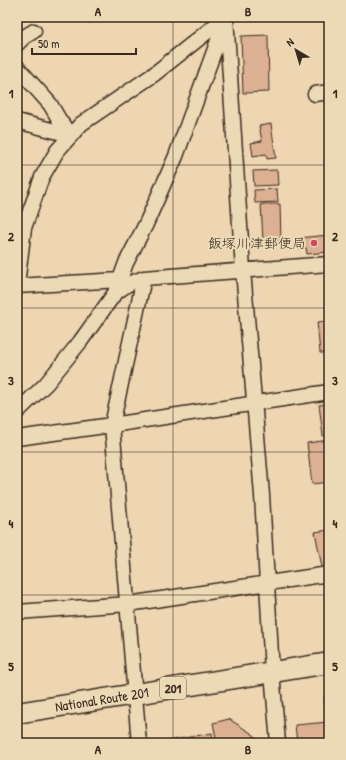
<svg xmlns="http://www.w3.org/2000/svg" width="346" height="760" font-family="'Patrick Hand','Klee One',sans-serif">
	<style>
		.building { fill: #dcb092; stroke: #3b2a1e }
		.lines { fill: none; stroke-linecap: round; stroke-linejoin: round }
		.minor-casing { stroke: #3b2a1e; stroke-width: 17 }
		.highway-casing { stroke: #3b2a1e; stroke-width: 23 }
		.minor { stroke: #ecdab7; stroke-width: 14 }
		.highway { stroke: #ecdab7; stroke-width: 20 }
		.grid { fill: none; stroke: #3b2a1e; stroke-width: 1; stroke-opacity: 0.55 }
		.poi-dot { fill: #d1495b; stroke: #ecdab7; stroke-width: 1.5 }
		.labels { text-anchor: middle; stroke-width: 4; stroke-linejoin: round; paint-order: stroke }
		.shield { fill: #ecdab7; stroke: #705f4c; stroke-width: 1 }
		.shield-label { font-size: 13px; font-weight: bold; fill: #3b2a1e }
		.poi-label { font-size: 14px; fill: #3b2a1e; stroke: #ecdab7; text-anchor: end }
		.street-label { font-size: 14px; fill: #3b2a1e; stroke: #ecdab7 }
		.neatline { fill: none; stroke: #3b2a1e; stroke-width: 1.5 }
		.grid-label { font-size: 13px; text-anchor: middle; font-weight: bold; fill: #3b2a1e }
	</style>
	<rect width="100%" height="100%" fill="#eed6b3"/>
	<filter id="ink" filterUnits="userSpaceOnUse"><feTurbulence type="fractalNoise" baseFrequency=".025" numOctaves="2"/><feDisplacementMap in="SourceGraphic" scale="8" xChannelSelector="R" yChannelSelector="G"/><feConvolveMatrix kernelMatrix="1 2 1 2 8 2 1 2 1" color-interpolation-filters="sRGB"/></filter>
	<g filter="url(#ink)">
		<path class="building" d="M268 35 269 92 243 93 241 36Z
			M271 124 276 158 267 159 266 154 253 156 251 143 262 141 259 126Z
			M277 170 278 185 254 186 253 171Z
			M277 189 278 202 255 203 254 190Z
			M261 204H280L281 241 263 242Z
			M329 235V252L307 254 306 248 299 249 298 238Z
			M327 297H329V353H320L317 322 329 321Z
			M329 404V435L323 436 319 405Z
			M329 440V482L312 484 307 443Z
			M329 530V566L322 567 315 532Z
			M329 696V718H326L324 697Z
			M229 719 254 735 256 738 254 742 217 743 213 723Z
			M329 722V743H297L295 725Z
			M212 733 213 743H156Z"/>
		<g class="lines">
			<g class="minor-casing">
				<path id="minor" d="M226 17 243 270 262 495 272 672 278 743
					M17 44 24 37 34 31
					M17 67 50 104 60 121 70 135
					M315 94 329 92
					M17 121 70 135
					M17 285 24 228 42 177 57 151 81 124 153 75 226 17
					M17 286 120 280
					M115 293 128 284 144 278 329 264
					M17 412 46 384 80 342 115 293 126 263 146 224 176 156 224 24
					M17 438 112 425 329 392
					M17 612 128 604 329 574
					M139 743 112 425 144 278"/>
			</g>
			<g class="highway-casing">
				<g id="highway">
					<path id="s1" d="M17 713 329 663"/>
				</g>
			</g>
			<use href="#minor" class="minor"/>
			<use href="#highway" class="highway"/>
		</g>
	</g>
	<path class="grid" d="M173 17V743M17 165H329M17 308H329M17 452H329M17 595H329"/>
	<circle class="poi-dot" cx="314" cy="243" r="4"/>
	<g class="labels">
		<rect class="shield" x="160" y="677" width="26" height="22" rx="3"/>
		<g class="shield-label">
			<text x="173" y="693">201</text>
		</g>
		<g class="poi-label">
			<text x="306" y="248">飯塚川津郵便局</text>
		</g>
		<g class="street-label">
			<text dy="5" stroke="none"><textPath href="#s1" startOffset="86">National Route 201</textPath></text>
		</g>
	</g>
	<rect width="346" height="760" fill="none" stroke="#ecdab7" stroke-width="44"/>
	<g transform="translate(296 50) rotate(322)" stroke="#ecdab7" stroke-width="3" paint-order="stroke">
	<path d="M0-3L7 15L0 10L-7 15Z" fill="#3b2a1e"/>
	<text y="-6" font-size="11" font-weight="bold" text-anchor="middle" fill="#3b2a1e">N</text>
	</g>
	<path d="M32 48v6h104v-6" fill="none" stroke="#3b2a1e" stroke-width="2"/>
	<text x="38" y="48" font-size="12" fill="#3b2a1e" stroke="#ecdab7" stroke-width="3" paint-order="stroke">50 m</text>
	<rect x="22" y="22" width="302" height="716" class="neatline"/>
	<g class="grid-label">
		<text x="98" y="16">A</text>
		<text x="248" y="16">B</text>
		<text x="11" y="98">1</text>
		<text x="335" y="98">1</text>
		<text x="11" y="241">2</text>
		<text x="335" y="241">2</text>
		<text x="11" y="385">3</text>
		<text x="335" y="385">3</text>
		<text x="11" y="528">4</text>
		<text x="335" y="528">4</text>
		<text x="11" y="671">5</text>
		<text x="335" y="671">5</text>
		<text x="98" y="754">A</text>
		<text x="248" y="754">B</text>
	</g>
</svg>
